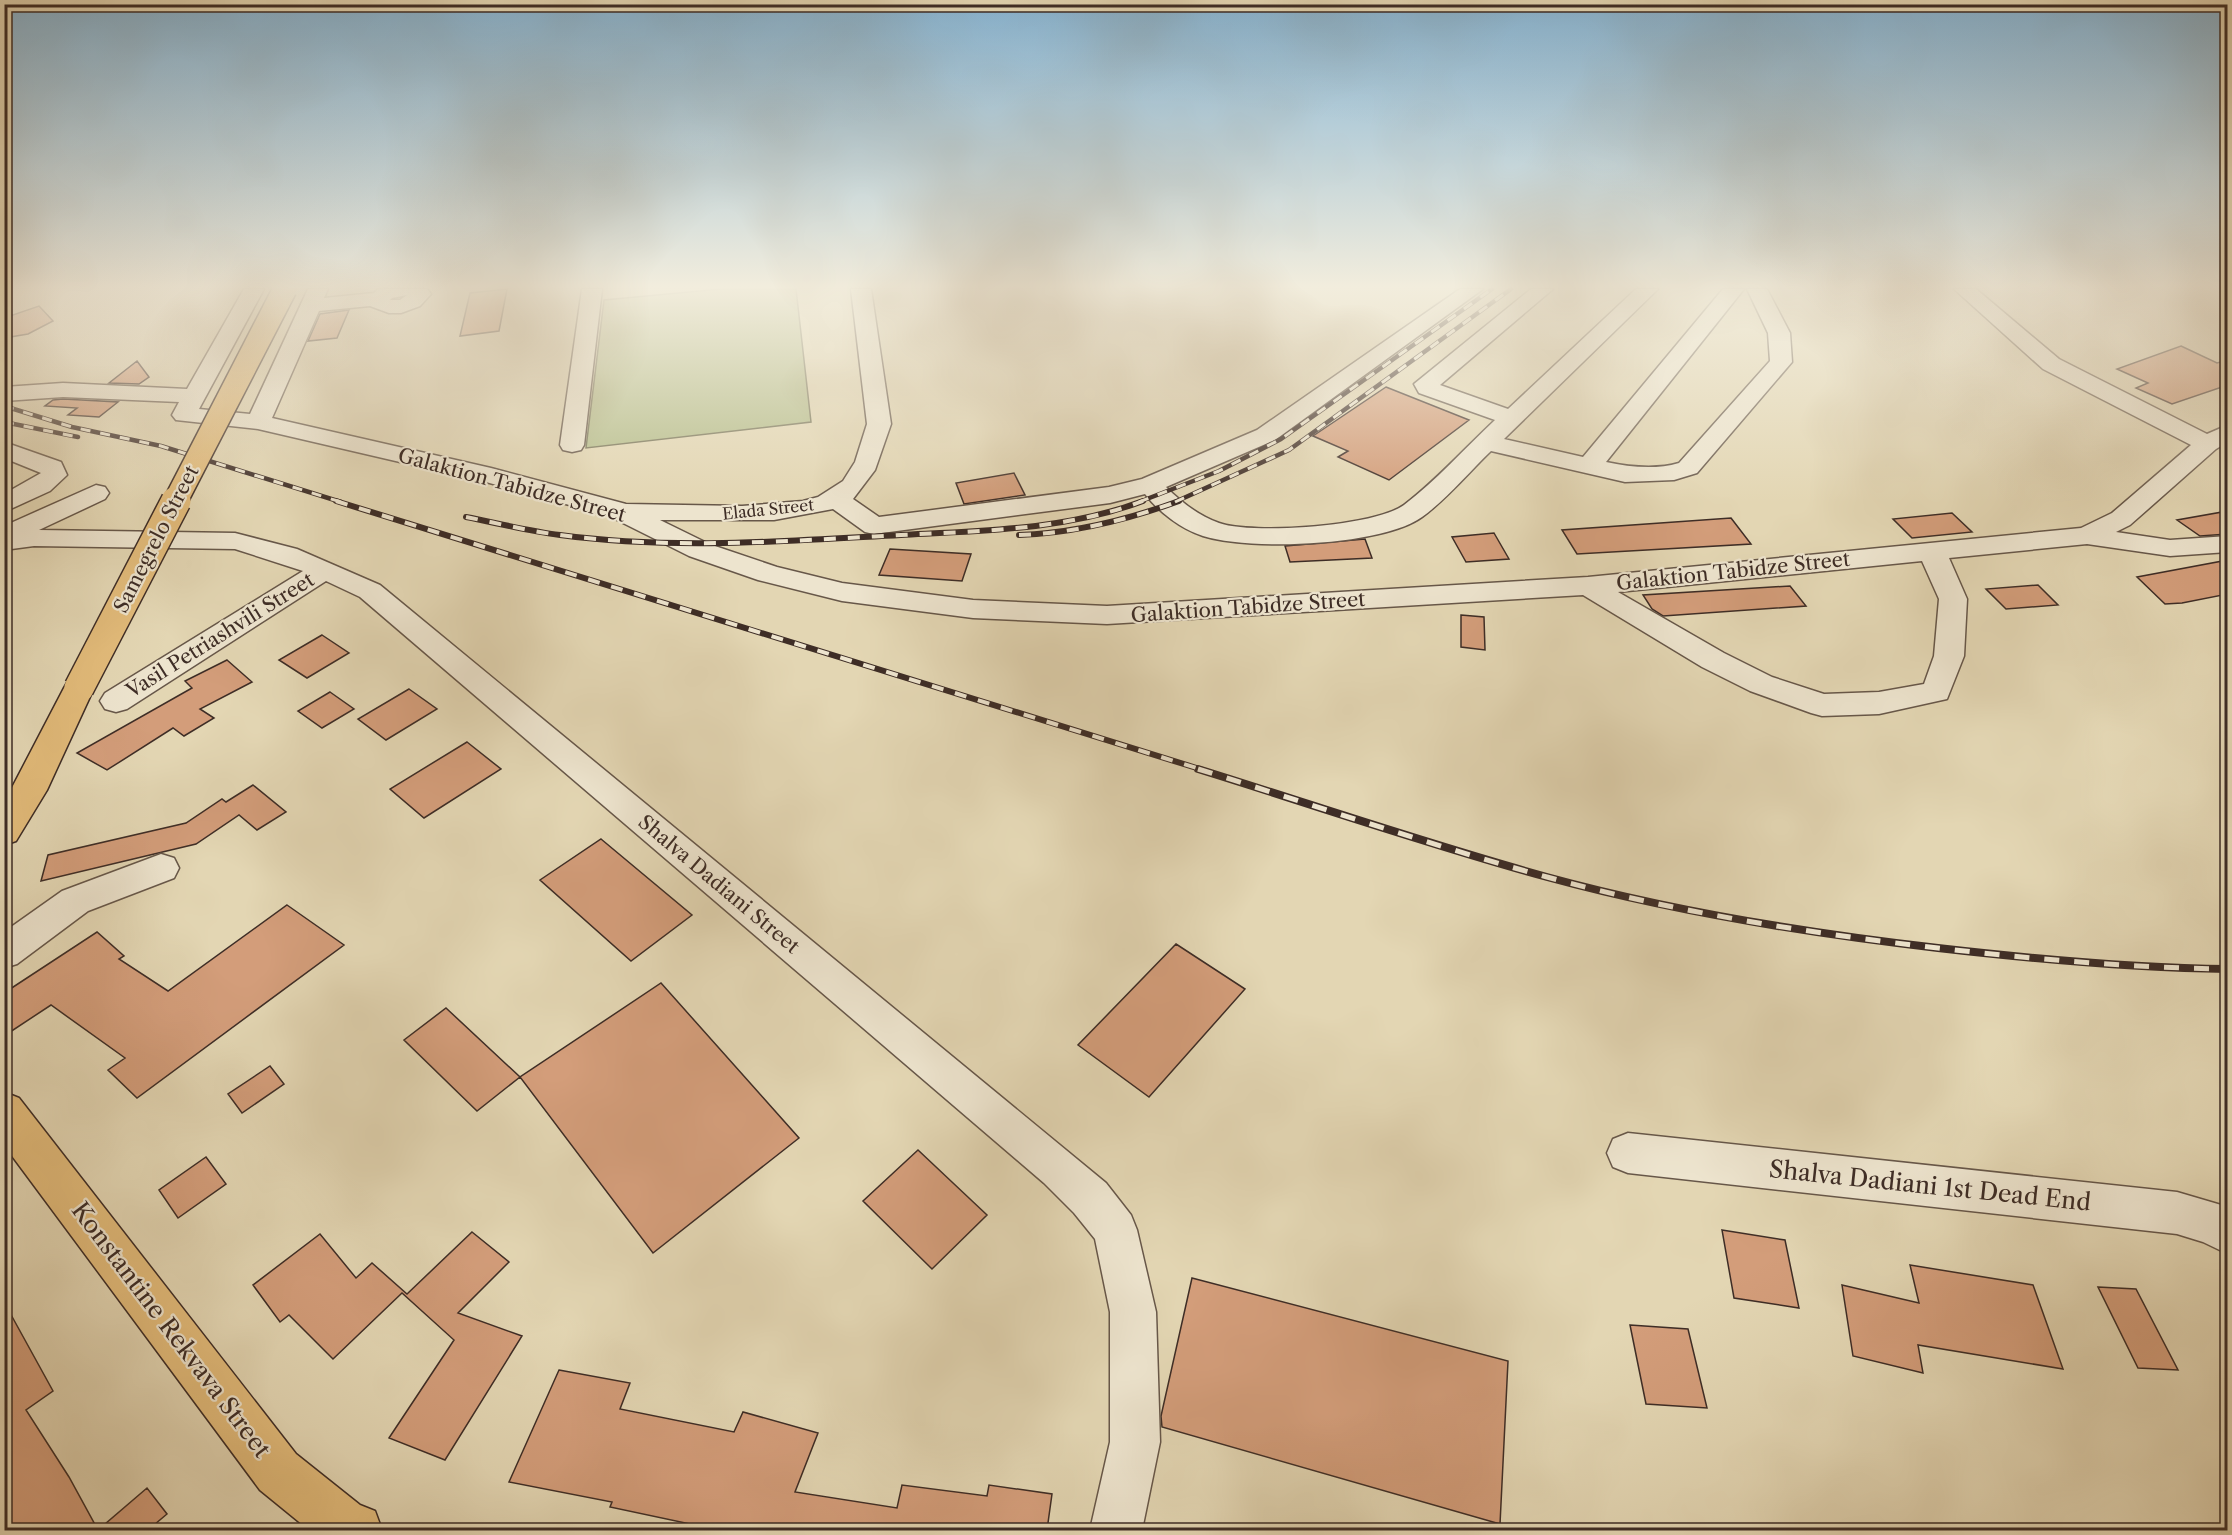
<svg xmlns="http://www.w3.org/2000/svg" width="2232" height="1535" font-family="'Libre Caslon Text',serif">
	<style>
		.green { fill: #b6bd8b; stroke: #7a7558; stroke-width: 1.5 }
		.building { fill: #d39d7a; stroke: #3e2d26; stroke-width: 1.5 }
		.lines { fill: none; stroke-linecap: round; stroke-linejoin: round }
		.minor-casing { stroke: #675749; stroke-width: 3 }
		.major-casing { stroke: #3e2d26; stroke-width: 3 }
		.minor { fill: #ede4ce; fill-rule: evenodd }
		.major { fill: #e2bb7a; fill-rule: evenodd }
		.rail-far2-casing { stroke: #3e2d26; stroke-width: 4.5 }
		.rail-far1-casing { stroke: #3e2d26; stroke-width: 6 }
		.rail-casing { stroke: #3e2d26; stroke-width: 8 }
		.rail-far2 { stroke: #ede4ce; stroke-width: 3; stroke-dasharray: 10; stroke-linecap: butt }
		.rail-far1 { stroke: #ede4ce; stroke-width: 4; stroke-dasharray: 12; stroke-linecap: butt }
		.rail { stroke: #ede4ce; stroke-width: 5; stroke-dasharray: 15; stroke-linecap: butt }
		.major-bridge-far1-casing { stroke: #3e2d26; stroke-width: 26; stroke-linecap: butt }
		.major-bridge-casing { stroke: #3e2d26; stroke-width: 32; stroke-linecap: butt }
		.major-bridge-far1 { stroke: #e2bb7a; stroke-width: 23 }
		.major-bridge { stroke: #e2bb7a; stroke-width: 29 }
		.labels { text-anchor: middle; stroke-width: 4.5; stroke-linejoin: round; paint-order: stroke }
		.far-street-label { font-size: 16px; fill: #3e2d26; stroke: #ede4ce }
		.street-label { font-size: 20px; fill: #3e2d26; stroke: #ede4ce }
		.near-street-label { font-size: 24px; fill: #3e2d26; stroke: #ede4ce }
	</style>
	<rect width="100%" height="100%" fill="#e3d6b3"/>
	<filter id="stains"><feTurbulence type="fractalNoise" baseFrequency=".00333" numOctaves="4"/><feColorMatrix values="0 0 0 0 .2 0 0 0 0 .09 0 0 0 0 .02 0 0 0 .5 -.17"/></filter>
	<radialGradient id="worn" r=".72"><stop offset=".6" stop-color="#630" stop-opacity="0"/><stop offset="1" stop-color="#630" stop-opacity=".3"/></radialGradient>
	<path class="green" d="M721 289H796L811 422 586 448 604 300Z"/>
	<path class="building" d="M507 289 499 331 460 336 470 293Z
		M39 306 53 321 28 334 4 338V318Z
		M349 310 337 338 308 341 320 314Z
		M2181 346 2217 363 2228 360V385L2172 404 2136 388 2148 383 2117 369Z
		M137 361 149 377 139 384 109 383Z
		M1386 387 1469 420 1389 480 1338 457 1348 451 1313 436Z
		M63 399 118 402 99 417 68 415 77 408 45 406 53 400Z
		M1014 473 1025 495 964 504 956 483Z
		M2228 511V534L2200 536 2177 520Z
		M1952 513 1972 532 1912 538 1893 519Z
		M1731 518 1751 544 1577 554 1562 530Z
		M1494 533 1509 559 1466 562 1452 537Z
		M1365 539 1372 558 1290 562 1285 546Z
		M890 549 971 554 962 581 879 575Z
		M2228 560V594L2182 603 2165 604 2137 577Z
		M2038 585 2058 605 2006 609 1986 589Z
		M1790 586 1806 606 1663 616 1652 609 1643 595Z
		M1461 615 1484 617 1485 650 1461 647Z
		M322 635 349 653 307 678 279 660Z
		M227 660 252 682 200 709 214 718 184 736 173 728 107 770 77 753 192 688 185 681Z
		M409 689 437 709 386 740 358 719Z
		M330 692 354 709 322 728 298 711Z
		M467 742 501 769 424 818 390 789Z
		M253 785 286 812 257 830 239 815 196 844 41 881 48 855 186 823 222 799 226 802Z
		M601 839 692 915 631 961 540 880Z
		M287 905 344 945 137 1098 108 1070 125 1058 51 1005 4 1036V993L97 932 124 956 119 959 168 991Z
		M1176 944 1245 989 1149 1097 1078 1045Z
		M661 983 799 1138 653 1253 520 1077Z
		M446 1008 520 1077 477 1111 404 1040Z
		M270 1066 284 1084 242 1113 228 1094Z
		M918 1150 987 1215 932 1269 863 1201Z
		M206 1157 226 1184 178 1218 159 1190Z
		M1722 1230 1785 1240 1799 1308 1734 1298Z
		M472 1232 509 1262 458 1313 522 1336 445 1460 389 1438 454 1340 402 1293 333 1359 289 1315 280 1322 253 1285 320 1234 356 1278 372 1263 407 1294Z
		M1910 1265 2033 1285 2063 1369 1918 1345 1923 1373 1853 1356 1842 1285 1919 1303Z
		M1192 1278 1508 1361 1500 1524 1162 1427 1161 1416Z
		M2098 1287 2136 1289 2178 1370 2138 1368Z
		M4 1302 53 1391 26 1410 69 1477 98 1530 147 1488 167 1514 148 1530H4Z
		M1630 1325 1688 1329 1707 1408 1646 1404Z
		M559 1370 630 1383 620 1409 734 1432 743 1412 818 1433 795 1492 897 1508 902 1485 987 1496 989 1485 1052 1494 1047 1530H693L695 1525 610 1507 612 1502 509 1482Z"/>
	<g class="lines">
		<g class="minor-casing">
			<path id="minor" d="M244 289H264L199 409 250 414 308 289H328L324 298 374 293 378 289H427L431 294 420 306 401 313H389L370 306 319 311 272 418 491 468 626 504 742 506 803 501 818 497 843 481 855 462 867 424 851 289H871L891 424 875 470 853 499 879 517 1109 487 1142 479 1257 430 1460 289H1483L1275 440 1166 487C1181 502 1199 516 1219 523 1253 535 1376 526 1404 505 1436 481 1465 448 1495 420L1419 393 1414 384 1531 289H1553L1440 385 1508 409 1636 289H1658L1504 439 1583 457 1723 289H1744L1606 462C1630 467 1655 470 1679 463L1770 361 1768 333 1747 289H1767L1790 333 1792 362 1697 473 1674 480 1625 482 1491 451C1469 472 1447 499 1422 517 1382 546 1250 551 1203 536 1181 529 1159 512 1145 494L1110 503 874 534 865 532 833 509 774 520H660L709 544 777 567 842 583 973 600 1107 606 1588 577 2081 528 2112 513 2191 445 2043 369 1954 289H1976L2059 359 2207 434 2228 425V442L2216 449 2130 525 2116 532 2170 540 2228 536V552L2170 556 2087 544 1949 558 1967 599 1964 656 1947 699 1879 714 1822 716 1811 713 1750 691 1702 667 1583 595 1107 624 973 618 842 601 758 580 689 556 609 516 486 482 258 429 176 420 172 415 179 402 63 397 4 401V387L63 383 187 389ZM407 295 400 300H390L392 298ZM1922 561 1939 599 1934 656 1924 684 1879 692 1824 694 1772 677 1724 653 1618 592Z
				M582 289H602L584 445 581 450 572 452 563 450 560 445Z
				M4 442 61 462 67 475 50 491 4 512V494L41 473 4 458Z
				M96 485 105 487 109 493 105 499 39 530 235 533 297 549 380 585 1106 1183 1131 1215 1137 1230 1156 1312 1160 1442 1142 1530H1090L1110 1442V1312L1095 1239 1074 1213 1044 1183 360 597 326 581 127 709 116 712 105 709 100 701 105 693 303 571 235 549 34 546 4 550V526Z
				M161 854 174 858 179 868 174 878 88 911 17 964 4 968V932L62 891Z
				M1628 1133 2177 1192 2228 1207V1254L2203 1242 2177 1234 1628 1173 1613 1167 1607 1153 1613 1139Z"/>
		</g>
		<g class="major-casing">
			<path id="major" d="M79 678 90 681 94 688 47 790 16 841 4 845V803L64 688 68 681Z
				M4 1092 19 1098 296 1454 360 1505 375 1511 382 1530H309L260 1490 4 1145Z"/>
		</g>
		<use href="#minor" class="minor"/>
		<use href="#major" class="major"/>
		<g class="rail-far2-casing">
			<path id="rail-far2" d="M4 406 72 427 161 446 341 502
				M4 422 78 437
				M1139 502 1219 471 1281 439 1492 289
				M1175 502 1289 450 1511 289"/>
		</g>
		<g class="rail-far1-casing">
			<path id="rail-far1" d="M336 501 1203 770
				M466 517C497 523 528 531 560 535 673 550 787 541 901 535 981 531 1066 530 1143 501
				M1019 535C1075 533 1127 520 1179 501"/>
		</g>
		<g class="rail-casing">
			<path id="rail" d="M1198 769C1314 805 1430 845 1547 877 1675 912 1807 933 1938 948 2034 959 2131 968 2228 969"/>
		</g>
		<use href="#rail-far2" class="rail-far2"/>
		<use href="#rail-far1" class="rail-far1"/>
		<use href="#rail" class="rail"/>
		<g class="major-bridge-far1-casing">
			<path id="major-bridge-far1" d="M175 502 285 289"/>
		</g>
		<g class="major-bridge-casing">
			<path id="major-bridge" d="M79 688 176 501"/>
		</g>
		<use href="#major-bridge-far1" class="major-bridge-far1"/>
		<use href="#major-bridge" class="major-bridge"/>
	</g>
	<linearGradient id="sky" x2="0" y2="1"><stop stop-color="#87b5d4"/><stop offset="0.57" stop-color="#f2eddd"/><stop offset="1" stop-color="#f2eddd" stop-opacity="0"/></linearGradient>
	<rect width="2232" height="503" fill="url(#sky)"/>
	<g class="labels">
		<g class="far-street-label">
			<text transform="translate(768 509) rotate(-6)" y="6">Elada Street</text>
		</g>
		<g class="street-label">
			<text transform="translate(512 485) rotate(15)" y="7">Galaktion Tabidze Street</text>
			<text transform="translate(156 539) rotate(-63)" y="7">Samegrelo Street</text>
			<text transform="translate(1733 571) rotate(-6)" y="7">Galaktion Tabidze Street</text>
			<text transform="translate(1248 607) rotate(-4)" y="7">Galaktion Tabidze Street</text>
			<text transform="translate(220 635) rotate(-32)" y="7">Vasil Petriashvili Street</text>
			<text transform="translate(719 884) rotate(40)" y="7">Shalva Dadiani Street</text>
		</g>
		<g class="near-street-label">
			<text transform="translate(1930 1186) rotate(6)" y="8">Shalva Dadiani 1st Dead End</text>
			<text transform="translate(171 1330) rotate(53)" y="8">Konstantine Rekvava Street</text>
		</g>
	</g>
	<rect width="2232" height="1535" fill="none" stroke="#e3d6b3" stroke-width="24"/>
	<rect x="6" y="6" width="2220" height="1523" fill="none" stroke="#3e2d26" stroke-width="3"/>
	<rect x="12" y="12" width="2208" height="1511" fill="none" stroke="#3e2d26" stroke-width="1.5"/>
	<rect width="100%" height="100%" filter="url(#stains)"/>
	<rect width="100%" height="100%" fill="url(#worn)"/>
</svg>
